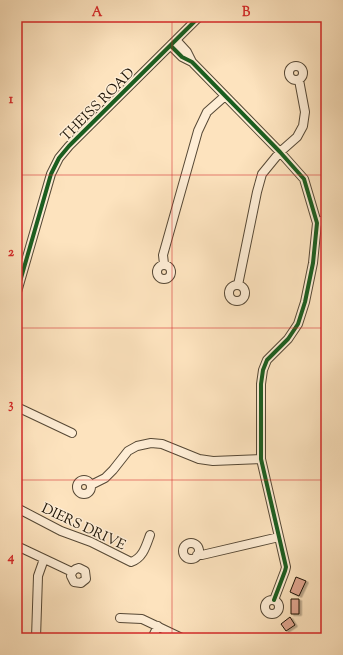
<svg xmlns="http://www.w3.org/2000/svg" width="343" height="655" font-family="'Sorts Mill Goudy',serif">
	<style>
		.building { fill: #e0a690; stroke: #1f1507; filter: url(#shadow) }
		.lines { fill: none; stroke-linecap: round; stroke-linejoin: round }
		.minor-casing { stroke: #564835; stroke-width: 10 }
		.minor { stroke: #feedd5; stroke-width: 8 }
		.cycleway-casing { stroke: #feedd5; stroke-width: 6 }
		.cycleway { stroke: #1b5e20; stroke-width: 4 }
		.grid { fill: none; stroke: #d62828; stroke-width: 1; stroke-opacity: 0.55 }
		.labels { text-anchor: middle; stroke-width: 3; stroke-linejoin: round; paint-order: stroke }
		.street-label { font-size: 14px; fill: #1f1507; stroke: #feedd5 }
		.neatline { fill: none; stroke: #d62828; stroke-width: 1.5 }
		.grid-label { font-size: 13px; text-anchor: middle; font-weight: bold; fill: #d62828 }
	</style>
	<defs>
		<filter id="shadow"><feDropShadow dx="2.5" dy="1.5" stdDeviation="0" flood-color="#0004"/></filter>
	</defs>
	<rect width="100%" height="100%" fill="#fde3be"/>
	<filter id="stains"><feTurbulence type="fractalNoise" baseFrequency=".005" numOctaves="4"/><feColorMatrix values="0 0 0 0 .2 0 0 0 0 .09 0 0 0 0 .02 0 0 0 .5 -.17"/></filter>
	<radialGradient id="worn" r=".72"><stop offset=".6" stop-color="#630" stop-opacity="0"/><stop offset="1" stop-color="#630" stop-opacity=".3"/></radialGradient>
	<path class="building" d="M296 577 306 581 299 596 290 592Z
		M291 599H299V614H291Z
		M290 617 295 625 286 631 281 624Z"/>
	<g class="lines">
		<g class="minor-casing">
			<path id="minor" d="M176 40 187 52 192 62
				M171 46 182 57 192 62 280 152 304 179 317 223 313 263 305 302 298 324 288 339 267 360 263 370 261 384V459L286 567 285 571 274 600
				M289 73a7 7 0 1 1 14 0a7 7 0 1 1-14 0Z
				M317 223 326 219
				M164 264 163 255 198 131 207 112 225 96
				M157 272a7 7 0 1 1 14 0a7 7 0 1 1-14 0Z
				M238 285 257 192 262 174 280 152 297 137 303 126 305 112 299 80
				M229 293a8 8 0 1 1 16 0a8 8 0 1 1-16 0Z
				M17 292 51 174 59 158 69 146 199 17
				M17 407 72 433
				M77 487a7 7 0 1 1 14 0a7 7 0 1 1-14 0Z
				M91 485 105 478 113 470 128 451 137 446 151 443 162 444 199 459 213 461 261 459
				M17 508 61 531 91 542 131 562C143 558 146 546 150 535
				M183 551a8 8 0 1 1 16 0a8 8 0 1 1-16 0Z
				M17 546 72 572
				M197 555H202L279 537
				M79 568 85 571 86 579 81 583 74 582 71 576C72 571 74 569 79 568Z
				M265 607a7 7 0 1 1 14 0a7 7 0 1 1-14 0Z
				M120 618 142 619 182 638
				M36 638 38 576 44 559
				M152 638 158 626"/>
		</g>
		<use href="#minor" class="minor"/>
		<g class="cycleway-casing">
			<path id="cycleway" d="M171 46 182 57 192 62 280 152 304 179 317 223 313 263 305 302 298 324 288 339 267 360 263 370 261 384V459L286 567 285 571 274 600
				M17 292 51 174 59 158 69 146 199 17"/>
		</g>
		<use href="#cycleway" class="cycleway"/>
	</g>
	<path class="grid" d="M172 17V638M17 175H326M17 328H326M17 480H326"/>
	<g class="labels">
		<g class="street-label">
			<text transform="translate(97 104) rotate(-45)" y="5">THEISS ROAD</text>
			<text transform="translate(84 526) rotate(25)" y="5">DIERS DRIVE</text>
		</g>
	</g>
	<rect width="343" height="655" fill="none" stroke="#fde3be" stroke-width="44"/>
	<rect x="22" y="22" width="299" height="611" class="neatline"/>
	<g class="grid-label">
		<text x="97" y="16">A</text>
		<text x="246" y="16">B</text>
		<text x="11" y="103">1</text>
		<text x="11" y="256">2</text>
		<text x="11" y="408">3</text>
		<text x="11" y="561">4</text>
	</g>
	<rect width="100%" height="100%" filter="url(#stains)"/>
	<rect width="100%" height="100%" fill="url(#worn)"/>
</svg>
